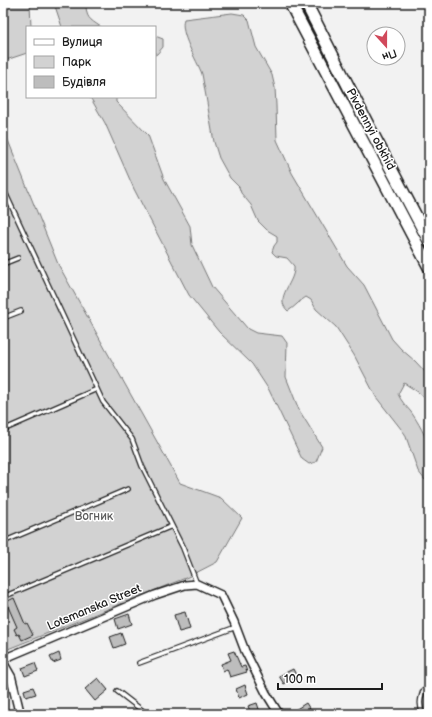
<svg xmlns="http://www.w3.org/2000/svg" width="432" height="717" font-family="'Balsamiq Sans',sans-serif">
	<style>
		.green { fill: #d2d2d2; stroke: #777 }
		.building { fill: #bdbdbd; stroke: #1c1c1c }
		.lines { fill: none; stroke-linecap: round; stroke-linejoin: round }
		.service-casing { stroke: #1c1c1c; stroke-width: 6 }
		.minor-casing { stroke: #1c1c1c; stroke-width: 10 }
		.tertiary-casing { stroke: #1c1c1c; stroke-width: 11 }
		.primary-casing { stroke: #1c1c1c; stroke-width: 14 }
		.service { stroke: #fff; stroke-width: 3.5 }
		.minor { stroke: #fff; stroke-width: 7 }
		.tertiary { stroke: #fff; stroke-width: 8 }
		.primary { stroke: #fff; stroke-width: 11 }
		.labels { text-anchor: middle; stroke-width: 3; stroke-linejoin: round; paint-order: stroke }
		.street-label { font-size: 12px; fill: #1c1c1c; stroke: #fff }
		.park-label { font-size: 12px; fill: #5c5c5c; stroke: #fff }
	</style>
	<rect width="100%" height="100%" fill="#f2f2f2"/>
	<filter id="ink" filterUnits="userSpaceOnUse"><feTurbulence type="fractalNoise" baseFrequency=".025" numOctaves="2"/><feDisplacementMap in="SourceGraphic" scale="8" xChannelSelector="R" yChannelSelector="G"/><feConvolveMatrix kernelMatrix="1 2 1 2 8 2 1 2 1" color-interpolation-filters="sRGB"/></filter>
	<g filter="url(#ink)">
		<path class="green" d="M3 3H30L31 27H27V53L3 61Z
			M54 3H86C86 18 89 19 101 27H62Z
			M232 13 244 15 249 20 256 47 272 75 275 88 276 105 277 140 292 173 347 266 364 285 392 339 401 349 415 361 429 376V402L418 392 404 383 398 394C401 401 406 406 411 412 418 422 426 436 429 448 431 458 429 470 429 480H425L418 471 405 434 376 397 354 355 336 327 316 309 311 300 306 297C299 301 295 307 288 311 273 298 296 282 294 266L287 258 276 256 272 252 274 246 277 242V236L267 230 258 221 251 205 241 193 239 187 230 178 219 158 214 142 202 74C197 60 179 33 184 19Z
			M155 36 163 39V47L157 54 155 55Z
			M90 97H116V102L148 135 164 179 190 226 192 245 212 287 248 329 256 333 282 336 287 343 286 377 299 410 322 447 316 462 309 464 302 459 269 390 252 364 219 332 189 295 134 189 105 123Z
			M3 128 58 264 180 483 221 498 242 518 217 562 188 577 3 651Z"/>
		<path class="building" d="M14 598 25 624 27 623 33 635 22 640 19 634 17 635 14 629 17 627 6 602Z
			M185 612 190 629 179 632 174 615Z
			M129 614 132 624 118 629 115 619Z
			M121 633 125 644 114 648 110 637Z
			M234 651 241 667 245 666 247 672 230 677 227 669 223 671 221 664 231 660 228 653Z
			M59 653 61 660 53 663 50 657Z
			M35 663 38 671 25 676 22 668Z
			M293 669 297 677 284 684 279 676Z
			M98 678 108 690 95 701 85 689Z
			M245 685 248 694 239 698 236 689Z
			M33 687 36 694 26 697 24 690Z
			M257 703 260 712 251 714 248 706Z
			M306 703 313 714H297L295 710Z"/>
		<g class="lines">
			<g class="service-casing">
				<path id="service" d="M3 188 103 402 132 439 142 466 183 548 197 584
					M3 264 18 258
					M3 318 21 311
					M3 430 97 389
					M3 542 128 489
					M3 597 172 526
					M139 663 236 627
					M117 691 143 711 145 714
					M423 714C419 705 420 700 423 691L428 689 429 690"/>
			</g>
			<g class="minor-casing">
				<path id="minor" d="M3 659 155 595 185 585 197 584 221 595 234 622 245 651 266 693 279 714"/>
			</g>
			<g class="tertiary-casing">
				<path id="tertiary" d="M3 663 11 677 20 714"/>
			</g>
			<g class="primary-casing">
				<path id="primary" d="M290 3 429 267
					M306 3 366 121 429 241"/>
			</g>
			<use href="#service" class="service"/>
			<use href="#minor" class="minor"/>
			<use href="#tertiary" class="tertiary"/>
			<use href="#primary" class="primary"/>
		</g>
	</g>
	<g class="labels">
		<g class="street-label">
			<text transform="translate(371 129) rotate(62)" y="4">Pivdennyi obkhid</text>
			<text transform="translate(94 607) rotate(-23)" y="4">Lotsmanska Street</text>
		</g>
		<g class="park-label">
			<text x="94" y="520">Вогник</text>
		</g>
	</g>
	<rect width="432" height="717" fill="none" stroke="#fff" stroke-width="16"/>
	<rect x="8" y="8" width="416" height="701" fill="none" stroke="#1c1c1c" stroke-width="1.5" filter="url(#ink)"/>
	<rect x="26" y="26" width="130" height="72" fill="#ffffff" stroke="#a4a4a4"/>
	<rect x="34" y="39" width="20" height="6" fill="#ffffff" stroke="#a4a4a4"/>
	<text x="62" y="46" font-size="12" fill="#1c1c1c">Вулиця</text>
	<rect x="34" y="56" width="20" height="12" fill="#d2d2d2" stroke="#a4a4a4"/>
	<text x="62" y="66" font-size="12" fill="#1c1c1c">Парк</text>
	<rect x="34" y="76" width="20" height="12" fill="#bdbdbd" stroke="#a4a4a4"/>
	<text x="62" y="86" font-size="12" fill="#1c1c1c">Будівля</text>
	<g transform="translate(386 46) rotate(159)"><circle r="19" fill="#ffffff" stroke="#a4a4a4"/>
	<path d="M0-3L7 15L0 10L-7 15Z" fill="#d1495b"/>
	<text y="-6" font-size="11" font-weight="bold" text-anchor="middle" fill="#1c1c1c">Пн</text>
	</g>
	<path d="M278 683v6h104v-6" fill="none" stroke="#1c1c1c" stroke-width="2"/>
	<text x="284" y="683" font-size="12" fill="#1c1c1c" stroke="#ffffff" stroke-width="3" paint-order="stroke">100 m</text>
</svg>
